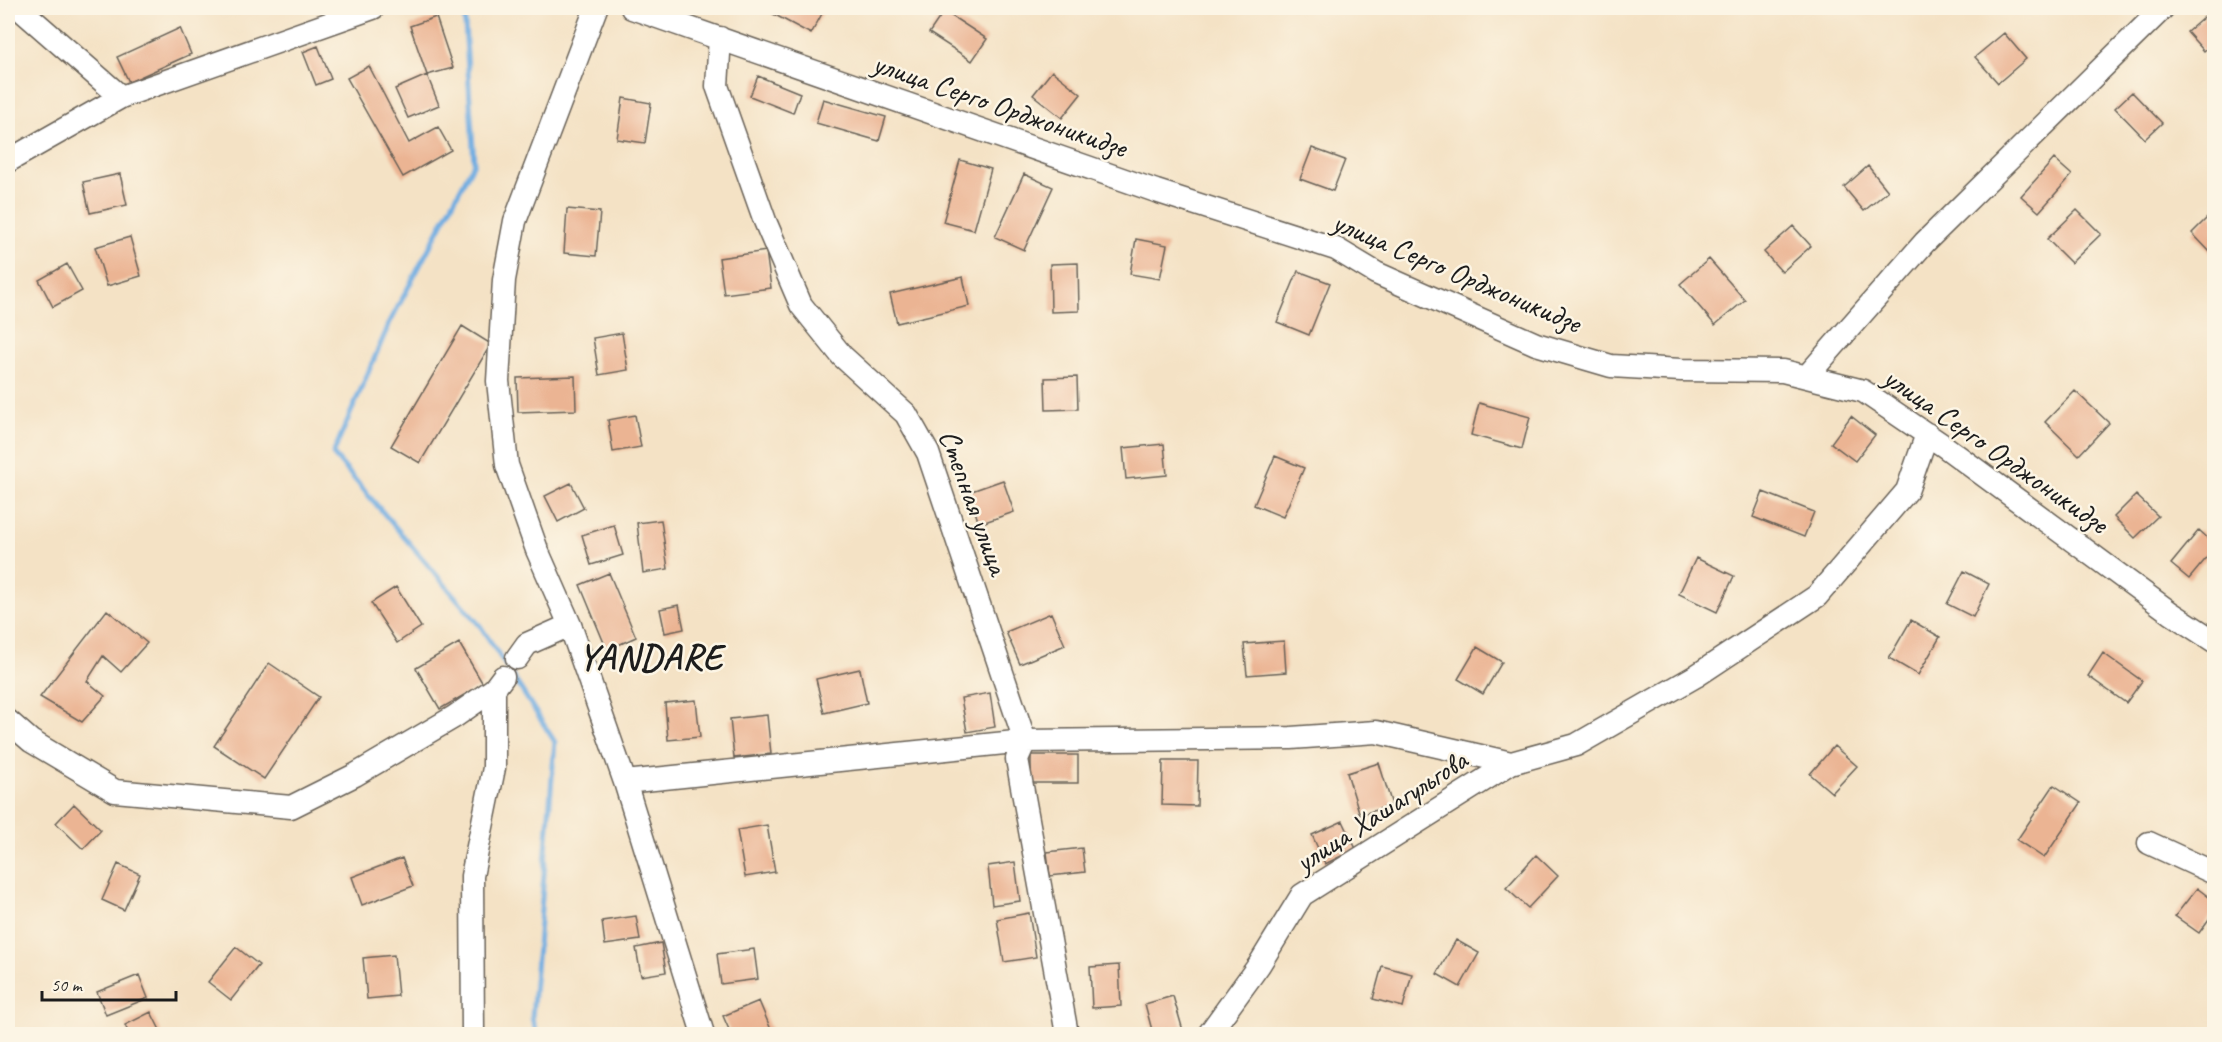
<svg xmlns="http://www.w3.org/2000/svg" width="2222" height="1042" font-family="Caveat,sans-serif">
	<style>
		.lines { fill: none; stroke-linecap: round; stroke-linejoin: round }
		.stream { stroke: #6eace1; stroke-width: 5 }
		.building { fill: #ebb493 }
		.minor-casing { stroke: #686157; stroke-width: 25 }
		.minor { stroke: #fff; stroke-width: 22 }
		.labels { text-anchor: middle; stroke-width: 5; stroke-linejoin: round; paint-order: stroke }
		.street-label { font-size: 30px; fill: #1c1c1c; stroke: #fcf5e5 }
		.district-label { font-size: 36px; font-weight: bold; letter-spacing: 1.5px; fill: #1c1c1c; stroke: #fcf5e5 }
	</style>
	<rect width="100%" height="100%" fill="#fcf5e5"/>
	<filter id="ink" filterUnits="userSpaceOnUse"><feTurbulence type="fractalNoise" baseFrequency=".0167" numOctaves="2"/><feDisplacementMap in="SourceGraphic" scale="12" xChannelSelector="R" yChannelSelector="G"/><feConvolveMatrix kernelMatrix="1 2 1 2 8 2 1 2 1" color-interpolation-filters="sRGB"/></filter>
	<filter id="wash" filterUnits="userSpaceOnUse"><feTurbulence type="fractalNoise" baseFrequency=".008" numOctaves="4" result="noise"/><feDisplacementMap in="SourceGraphic" scale="24" xChannelSelector="R" yChannelSelector="G"/><feGaussianBlur stdDeviation="1.35" result="paint"/><feColorMatrix in="noise" values="0 0 0 0 0 0 0 0 0 0 0 0 0 0 0 0 0 1.4 0 .05"/><feComposite in="paint" operator="in"/></filter>
	<g filter="url(#wash)">
		<rect width="100%" height="100%" fill="#f4e2c5"/>
		<g class="lines">
			<path class="stream" d="M464 8 474 163 390 322 333 454 481 627 555 742 532 1018 537 1034"/>
		</g>
		<g id="blocks">
			<path class="building" d="M762 8H819L824 10 811 34Z
				M944 11 987 39 972 61 929 33Z
				M2211 11 2214 15V42L2204 51 2187 32Z
				M436 17 453 68 427 75 410 26Z
				M180 28 191 54 129 82 117 57Z
				M2004 33 2026 59 1998 83 1975 57Z
				M318 46 331 79 316 85 303 52Z
				M369 66 409 143 438 127 451 150 403 177 347 78Z
				M1052 71 1081 94 1062 118 1033 95Z
				M427 75 439 105 408 118 395 89Z
				M758 76 800 93 793 113 750 96Z
				M2132 92 2162 123 2145 139 2115 108Z
				M623 98 651 103 645 143 617 139Z
				M823 99 886 117 879 141 816 123Z
				M1312 148 1345 160 1333 191 1300 179Z
				M2054 159 2072 175 2039 212 2021 196Z
				M960 160 991 169 974 230 943 222Z
				M1868 166 1888 191 1864 211 1844 187Z
				M120 174 127 205 90 213 83 182Z
				M1024 174 1053 187 1024 250 995 237Z
				M567 209 600 212 596 256 564 253Z
				M2077 210 2101 234 2071 263 2047 239Z
				M2211 214 2214 217V251L2212 254 2192 233Z
				M1793 226 1811 246 1782 272 1764 252Z
				M130 237 141 276 107 286 95 247Z
				M1136 239 1167 245 1160 279 1130 274Z
				M766 251 771 288 724 294 719 258Z
				M1709 259 1745 300 1715 325 1680 284Z
				M1078 263 1079 311 1051 312 1050 264Z
				M67 264 82 291 53 307 39 280Z
				M1298 271 1330 283 1309 335 1277 322Z
				M963 277 969 306 897 323 890 294Z
				M462 326 491 344 420 463 391 446Z
				M622 333 628 370 599 375 593 338Z
				M575 376 576 410 518 412 517 378Z
				M1077 377 1078 409 1046 410 1045 378Z
				M2075 391 2109 423 2079 455 2045 422Z
				M1479 403 1530 417 1522 449 1471 435Z
				M635 415 641 447 613 452 608 420Z
				M1851 416 1875 435 1855 461 1831 443Z
				M1164 444 1167 475 1126 479 1123 448Z
				M1275 456 1304 468 1283 517 1254 505Z
				M1003 480 1014 512 979 524 969 492Z
				M571 483 584 508 558 522 545 496Z
				M1763 492 1814 512 1804 537 1753 517Z
				M2136 495 2158 516 2135 538 2114 517Z
				M661 520 668 569 643 573 637 523Z
				M614 525 623 555 591 565 582 535Z
				M2199 530 2214 544V549L2189 579 2171 564Z
				M1696 558 1734 576 1717 612 1679 594Z
				M1964 571 1989 584 1973 617 1947 604Z
				M609 573 636 637 607 650 580 585Z
				M396 587 421 627 397 643 371 603Z
				M679 605 684 629 665 633 660 609Z
				M107 610 147 643 121 672 103 656 87 681 105 696 82 722 40 697Z
				M1051 613 1065 645 1020 664 1006 632Z
				M1911 620 1940 637 1918 675 1889 658Z
				M1284 641 1286 672 1247 675 1244 644Z
				M459 643 483 684 440 709 416 668Z
				M1477 647 1502 662 1483 694 1458 679Z
				M2103 653 2142 681 2126 703 2088 676Z
				M269 663 319 697 264 779 214 746Z
				M860 669 867 703 824 713 816 679Z
				M990 693 995 727 967 732 961 698Z
				M696 700 700 737 668 740 665 703Z
				M767 715 771 754 734 758 730 719Z
				M1834 746 1857 766 1832 793 1810 774Z
				M1031 755H1078V783H1031Z
				M1163 761H1198L1197 806 1162 805Z
				M1379 763 1392 805 1360 815 1347 773Z
				M2054 785 2081 803 2044 858 2017 840Z
				M74 804 101 830 83 849 56 823Z
				M1343 821 1356 849 1325 864 1312 835Z
				M767 825 775 872 745 877 737 830Z
				M1082 848 1085 872 1050 876 1047 852Z
				M1536 855 1558 876 1528 908 1506 888Z
				M402 858 413 886 362 905 352 877Z
				M1015 862 1020 901 992 905 988 866Z
				M118 864 140 874 124 910 102 900Z
				M2197 888 2214 901V912L2199 933 2175 916Z
				M1029 913 1036 957 1004 962 997 919Z
				M636 916 640 940 605 945 602 921Z
				M1456 940 1479 953 1460 987 1437 974Z
				M661 943 666 972 641 976 636 948Z
				M236 947 259 965 231 1000 208 982Z
				M754 949 758 979 721 984 717 954Z
				M394 955 398 996 367 999 363 958Z
				M1119 965 1121 1006 1092 1008 1090 967Z
				M1382 966 1412 974 1403 1007 1373 999Z
				M139 975 148 998 106 1015 97 992Z
				M1173 996 1184 1034H1153L1145 1004Z
				M759 1001 772 1032 765 1034H731L723 1016Z
				M151 1012 162 1034H129L125 1025Z"/>
		</g>
	</g>
	<g filter="url(#ink)">
		<use href="#blocks" fill-opacity="0" stroke="#686157" stroke-width="1.5"/>
		<g class="lines">
			<g class="minor-casing">
				<path id="minor" d="M19 8 121 97
					M596 8 515 221 504 280 498 381 507 465 537 550 570 625 625 782 703 1034
					M632 8 1156 191 1336 249 1376 273 1536 344 1611 366 1681 370 1783 371 1863 391 1944 446 2171 613 2214 641
					M720 38 717 86 765 221 801 305 842 356 906 414 928 453 1025 741 1017 759 1067 1034
					M8 161 121 97 373 8
					M1808 375 1925 242 2163 8
					M517 658 527 644 570 625
					M8 721 31 741 115 791 291 807 355 775 454 717 494 689 503 677
					M625 782 1025 741 1291 738 1376 732 1511 763 1576 745 1696 676 1817 596 1907 491 1927 434
					M2149 843 2214 873
					M473 1034 472 876 494 768V689
					M1209 1034 1259 965 1302 895 1511 763"/>
			</g>
			<use href="#minor" class="minor"/>
		</g>
	</g>
	<g class="labels">
		<g class="street-label">
			<text transform="translate(1000 105) rotate(19)" y="10">улица Серго Орджоникидзе</text>
			<text transform="translate(1457 272) rotate(23)" y="10">улица Серго Орджоникидзе</text>
			<text transform="translate(1996 450) rotate(35)" y="10">улица Серго Орджоникидзе</text>
			<text transform="translate(974 502) rotate(70)" y="10">Степная улица</text>
			<text transform="translate(1381 811) rotate(-33)" y="10">улица Хашагульгова</text>
		</g>
		<g class="district-label">
			<text x="651" y="669">YANDARE</text>
		</g>
	</g>
	<rect width="2222" height="1042" fill="none" stroke="#fcf5e5" stroke-width="30"/>
	<path d="M42 991v9h134v-9" fill="none" stroke="#1c1c1c" stroke-width="3"/>
	<text x="51" y="991" font-size="18" fill="#1c1c1c" stroke="#fcf5e5" stroke-width="4.5" paint-order="stroke">50 m</text>
</svg>
